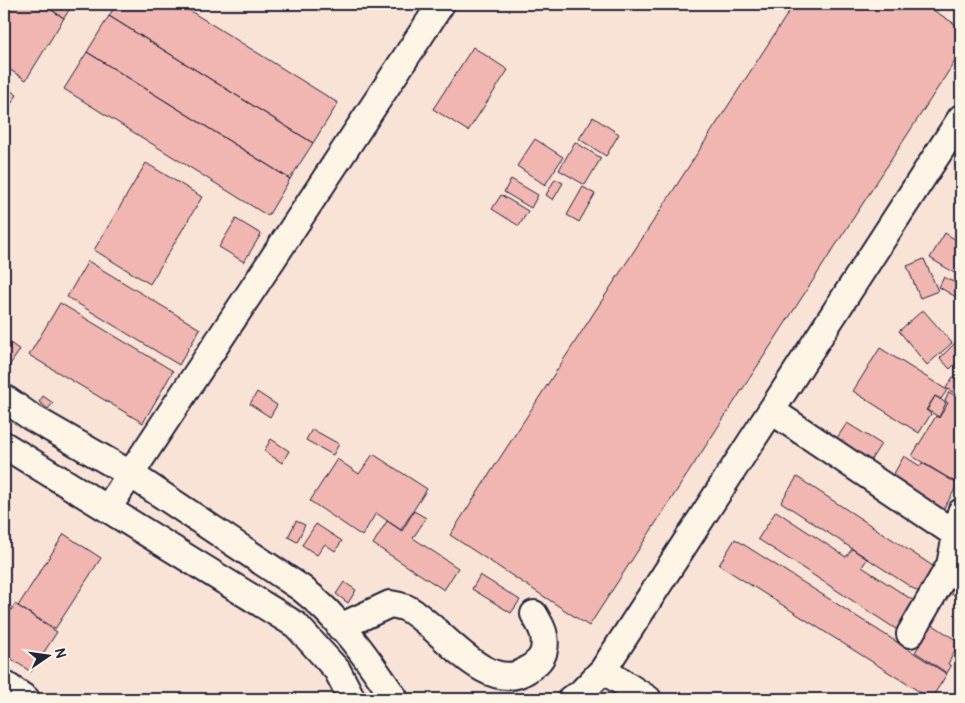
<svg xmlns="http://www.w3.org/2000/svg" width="965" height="703" font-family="Pangolin,sans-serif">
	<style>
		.built { fill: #f9e2d6 }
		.building { fill: #f1b6b2; stroke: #22223b }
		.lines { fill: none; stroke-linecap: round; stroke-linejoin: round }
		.minor-casing { stroke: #22223b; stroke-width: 30 }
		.minor { stroke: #fcf5e5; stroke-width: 26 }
	</style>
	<rect width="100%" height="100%" fill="#fcf5e5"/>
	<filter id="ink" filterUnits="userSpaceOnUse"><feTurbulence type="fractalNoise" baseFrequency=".02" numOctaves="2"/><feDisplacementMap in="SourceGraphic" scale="10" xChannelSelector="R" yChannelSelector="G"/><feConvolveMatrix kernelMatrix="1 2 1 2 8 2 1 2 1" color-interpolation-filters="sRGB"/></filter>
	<g filter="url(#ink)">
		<path class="built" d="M4 4H961V699H4Z"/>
		<path class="building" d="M4 4H42L64 18 26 80 4 66Z
			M42 4H73L64 18Z
			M116 4H179L338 103 313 143 109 16Z
			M794 4H924L961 28V52L589 626 450 535Z
			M109 16 313 143 290 179 87 52Z
			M473 47 508 70 468 131 433 109Z
			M87 52 290 179 268 216 64 89Z
			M4 86 17 95 4 115Z
			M593 117 619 134 606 156 579 139Z
			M535 139 563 157 545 185 517 166Z
			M575 142 601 158 585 185 559 170Z
			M146 163 202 197 150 284 94 250Z
			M511 179 538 195 531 208 504 192Z
			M555 179 563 183 553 200 546 195Z
			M583 187 595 194 579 222 567 215Z
			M501 195 528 211 519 226 492 209Z
			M236 219 261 234 244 262 219 247Z
			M945 233 961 243V277L930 258Z
			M924 259 938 291 920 298 907 266Z
			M88 261 200 329 179 365 67 297Z
			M944 277 961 286V300L939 287Z
			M60 303 173 371 143 423 29 355Z
			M923 310 952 343 927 365 899 331Z
			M960 338 961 358 950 369 940 358Z
			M6 340 20 350 4 373V344Z
			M880 348 947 390 941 399 935 396 926 410 931 414 919 433 853 391Z
			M953 377 961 382V397L946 388Z
			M257 392 277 405 270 417 250 404Z
			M949 392 961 400V472L955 482 912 456 936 416 939 418 948 403 945 401Z
			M43 396 53 403 48 409 39 402Z
			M935 396 946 403 939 417 927 410Z
			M847 423 881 444 865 469 831 447Z
			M312 429 339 444 333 455 306 440Z
			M271 439 289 451 282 463 264 451Z
			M373 454 427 489 401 530 376 513 362 536 310 501 337 459 359 474Z
			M904 456 920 466 922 463 958 484 942 512 892 477Z
			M797 477 939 570 923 595 781 502Z
			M414 511 426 518 413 538 458 568 444 590 373 544 387 521 402 531Z
			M776 511 846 557 852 549 867 559 862 567 917 603 899 631 758 539Z
			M296 521 305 525 297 542 288 537Z
			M316 524 342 541 335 551 325 544 317 555 302 545Z
			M64 534 101 558 55 629 18 606Z
			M735 539 947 674 931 699 719 565Z
			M961 558V598L946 592Z
			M480 575 520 600 511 613 472 589Z
			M344 582 356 590 348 603 336 594Z
			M15 604 57 632 31 672 4 654V621Z
			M933 625 959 642 948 664 951 666 947 673 915 652Z"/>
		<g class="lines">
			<g class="minor-casing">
				<path id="minor" d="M4 398 31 417 132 475 301 588C339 617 368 659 395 699
					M772 411 955 534
					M4 445 296 625 337 670 352 699
					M108 508 441 4
					M340 627 390 604C395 605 403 606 408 609 440 626 487 697 527 670 535 664 542 660 544 650 547 635 541 626 534 614
					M910 634 950 565 961 512
					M603 670 648 699
					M4 684 26 699
					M571 699 579 695 603 670 961 118"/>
			</g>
			<use href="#minor" class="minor"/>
		</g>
	</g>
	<rect width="965" height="703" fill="none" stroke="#fcf5e5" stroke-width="20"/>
	<rect x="10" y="10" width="945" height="683" fill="none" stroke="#22223b" stroke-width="2" filter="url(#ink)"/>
	<g transform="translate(48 656) rotate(77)" stroke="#fcf5e5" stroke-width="4" paint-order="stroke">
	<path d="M0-4L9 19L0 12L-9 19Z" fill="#22223b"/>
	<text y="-8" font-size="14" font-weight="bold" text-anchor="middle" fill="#22223b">N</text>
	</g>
</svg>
